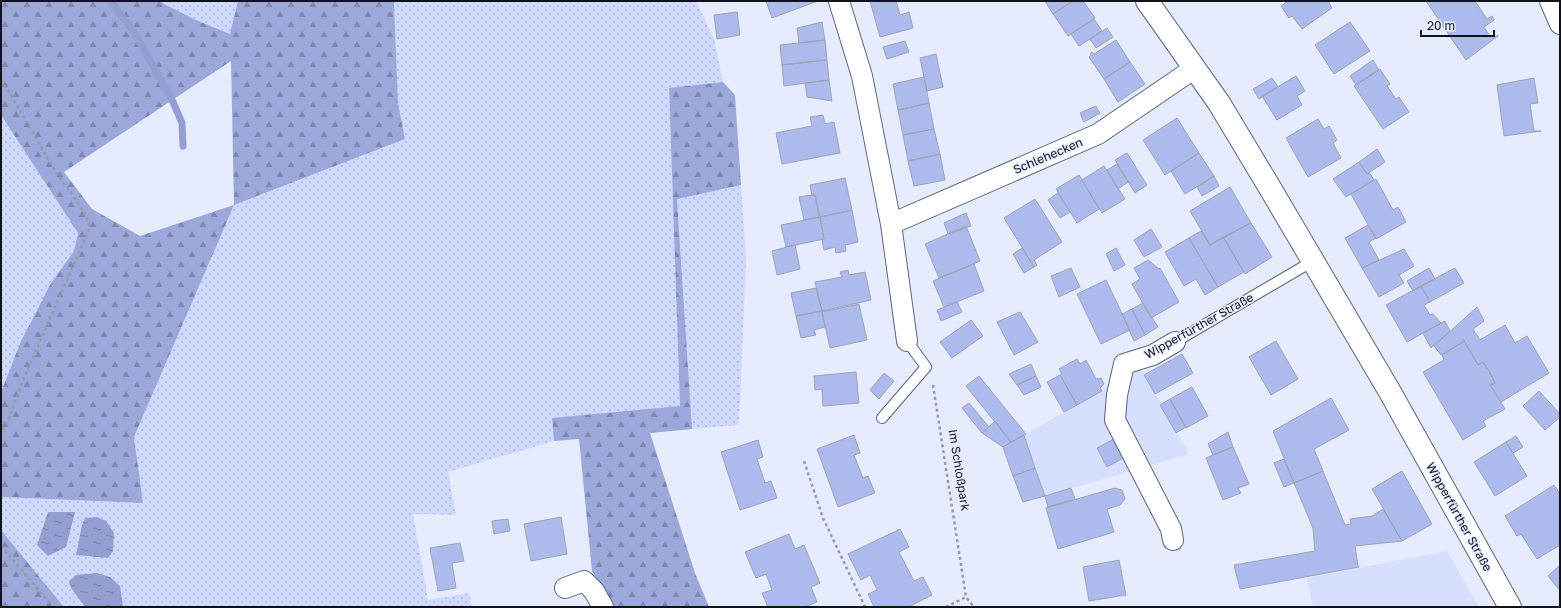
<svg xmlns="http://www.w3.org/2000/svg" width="1561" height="608" font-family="'Golos Text',sans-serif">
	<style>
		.built { fill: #d7dffe }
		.grass { fill: url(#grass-dots) }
		.forest { fill: url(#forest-firs); fill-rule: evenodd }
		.water { fill: url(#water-ripples) }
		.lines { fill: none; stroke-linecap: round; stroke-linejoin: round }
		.stream { stroke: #939fd0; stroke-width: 7 }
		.building { fill: #adbaec; stroke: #9da3b9 }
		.service-casing { stroke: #606579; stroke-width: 12 }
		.minor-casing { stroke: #606579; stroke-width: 22 }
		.secondary-casing { stroke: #606579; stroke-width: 24 }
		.path { stroke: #9599a8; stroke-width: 2.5; stroke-dasharray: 3 3; stroke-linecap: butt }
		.service { stroke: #fff; stroke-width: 10 }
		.minor { stroke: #fff; stroke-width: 20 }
		.secondary { stroke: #fff; stroke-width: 22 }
		.labels { text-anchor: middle; stroke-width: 3; stroke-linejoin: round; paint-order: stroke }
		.street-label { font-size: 12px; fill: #11131b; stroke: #e6ebfe }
	</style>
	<defs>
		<pattern id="grass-dots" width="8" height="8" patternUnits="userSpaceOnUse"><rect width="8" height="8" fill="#cfd9fe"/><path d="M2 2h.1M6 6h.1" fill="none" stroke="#b1b9d9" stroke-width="1.8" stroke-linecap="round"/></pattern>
		<pattern id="forest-firs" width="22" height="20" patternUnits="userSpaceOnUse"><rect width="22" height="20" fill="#9ca8da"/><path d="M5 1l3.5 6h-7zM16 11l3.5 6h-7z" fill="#7e88b0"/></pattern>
		<pattern id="water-ripples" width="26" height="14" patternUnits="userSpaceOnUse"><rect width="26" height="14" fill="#939fd0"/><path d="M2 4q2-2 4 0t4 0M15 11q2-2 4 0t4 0" fill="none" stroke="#7780a8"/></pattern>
	</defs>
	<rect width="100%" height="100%" fill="#e6ebfe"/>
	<path class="built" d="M1141 368 1189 454 1023 502 1003 447Z
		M1447 551 1479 607H1313L1307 578Z"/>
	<path class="grass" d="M161 1H238L231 34 196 20 164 4Z
		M394 1H696L714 39 723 82 669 89 680 407 552 418 554 441 448 472 456 515 413 514 428 600 469 593 472 607H123L120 586C92 571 97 570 71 588L85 607H64L1 530V497L143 503 134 437 234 205 405 139 398 103Z
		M1 115 78 233 74 251 51 283 21 341 1 392Z
		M741 185 746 260 739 425 692 429 677 198Z"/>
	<path class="forest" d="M1 1H161L164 4 196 20 230 34 238 1H394L398 103 405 139 234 205 134 437 143 503 1 497V392L21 341 51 283 74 251 78 233 1 115ZM231 61 234 205 140 236 92 209 64 172Z
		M723 82 735 95 741 185 677 199 692 429 650 433 695 573 709 607H613L592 571 579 439 554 441 552 418 680 406 669 88Z
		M1 530 64 607H1Z"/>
	<path class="water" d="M48 512H75L66 547 48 556 37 545Z
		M97 517 106 521 114 533 113 551 108 558 76 555 82 525 85 518Z
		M97 573 110 577 120 586 123 607H85L71 588 69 581 76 575Z"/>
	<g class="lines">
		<path class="stream" d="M110 1 134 32 173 102 182 123 183 146"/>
	</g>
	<path class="building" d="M766 1H818L772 18Z
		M870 1H896L900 15 909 12 913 28 880 37Z
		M1045 1H1073L1053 14Z
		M1073 1H1083L1095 18 1068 36 1053 14Z
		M1288 1H1328L1332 8 1302 29 1292 16 1289 18 1281 6Z
		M1426 1H1475L1487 19 1492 16 1494 20 1484 27 1492 39 1498 35V36L1466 60Z
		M737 12 740 35 717 39 714 15Z
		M1094 19 1102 31 1079 46 1071 34Z
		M822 22 825 40 799 43 797 28Z
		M1350 22 1370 51 1334 74 1315 45Z
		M1107 28 1113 37 1096 48 1090 39Z
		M825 40 827 60 782 65 780 45Z
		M1116 40 1130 62 1104 79 1089 57 1091 55 1090 54 1092 52 1094 54Z
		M905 41 909 52 887 59 883 47Z
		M936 54 943 87 927 91 920 58Z
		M827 60 829 80 784 86 782 65Z
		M1373 60 1379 70 1356 85 1350 76Z
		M1130 62 1145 84 1118 102 1104 79Z
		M1380 69 1390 84 1387 86 1396 99 1399 97 1409 112 1383 129 1354 86Z
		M1296 76 1305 91 1297 96 1302 105 1277 120 1262 96Z
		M924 77 929 103 898 110 893 84Z
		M1272 78 1278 87 1259 99 1253 89Z
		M1534 78 1538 103 1530 104 1534 131H1541L1504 136 1497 85Z
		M829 80 832 101 807 97 805 83Z
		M929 103 934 129 903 135 898 110Z
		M1096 106 1100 113 1084 122 1080 113Z
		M823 115 825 124 834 122 840 153 782 164 776 133 812 126 810 117Z
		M1177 118 1199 153 1165 175 1143 140Z
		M1318 119 1324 129 1329 126 1337 140 1333 143 1341 158 1308 177 1286 138Z
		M934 129 940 154 908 161 903 135Z
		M1377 149 1385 162 1367 174 1359 162Z
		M1127 153 1147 185 1135 193 1115 160Z
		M1199 153 1214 176 1185 194 1171 171Z
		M940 154 945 180 914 186 908 161Z
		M1359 162 1367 174 1369 172 1374 180 1346 197 1333 179Z
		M1117 164 1128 182 1118 189 1107 170Z
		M1104 166 1125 199 1102 213 1082 180Z
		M1079 175 1099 209 1077 223 1056 189Z
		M1214 176 1219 186 1202 196 1197 187Z
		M845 178 852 210 820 217 815 195 812 196 810 185Z
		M1376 179 1393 210 1398 207 1406 222 1376 239 1351 194Z
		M1230 187 1251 223 1210 245 1190 211Z
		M1058 193 1070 212 1060 218 1048 200Z
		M812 195H815L819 217 804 220 799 197Z
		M1035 199 1062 242 1034 260 1037 265 1034 267 1004 218Z
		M852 210 858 242 845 245 846 251 836 253 835 247 824 250 822 240 824 239 820 217Z
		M966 213 971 226 948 234 944 223Z
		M820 217 824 239 786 247 781 225Z
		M1251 223 1272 257 1245 274 1223 237Z
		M1368 225 1376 238 1369 242 1379 260 1362 268 1345 238Z
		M966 226 980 261 939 278 925 244Z
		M1151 229 1162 247 1144 257 1134 240Z
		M1201 231 1210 245 1223 237 1244 272 1218 287 1189 238Z
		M1189 238 1218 287 1205 295 1196 279 1184 286 1165 252Z
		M795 245 800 269 777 275 772 251Z
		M1022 248 1034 267 1024 273 1013 254Z
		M1116 248 1125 265 1114 271 1106 254Z
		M1404 249 1414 266 1399 275 1404 283 1379 297 1362 268Z
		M1148 260 1159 269 1160 268 1179 302 1151 318 1132 284 1140 279 1134 268Z
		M974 264 984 291 944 307 933 281Z
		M1071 268 1080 287 1059 297 1051 276Z
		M1429 268 1435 279 1413 291 1407 281Z
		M1455 268 1464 283 1430 302 1421 286Z
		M848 270 849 275 865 272 871 300 822 311 815 282 842 277 840 272Z
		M1106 280 1130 330 1101 344 1077 294Z
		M1421 286 1430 302 1424 305 1430 315 1433 314 1441 323 1407 342 1386 305Z
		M816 288 822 311 796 316 791 293Z
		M957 302 962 312 941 321 937 310Z
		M1143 303 1158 327 1145 335 1132 309Z
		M859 304 867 340 830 348 822 312Z
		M1477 307 1484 321 1473 329 1480 340 1505 325 1515 343 1527 336 1549 373 1501 402 1490 385 1495 383 1488 369H1487L1483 362 1478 365 1463 339V342L1441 355 1434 346Z
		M1132 309 1145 335 1134 341 1122 314Z
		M822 311 825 327 814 330 816 335 801 338 796 316Z
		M1020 312 1038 342 1014 355 997 322Z
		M971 320 983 336 952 358 940 342Z
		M1445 321 1450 331 1431 348 1423 333Z
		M1276 341 1298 379 1271 395 1249 357Z
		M1464 341 1478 365 1483 362 1487 369H1488L1495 383 1490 385 1505 409 1483 421 1486 426 1463 440 1423 372 1444 360 1442 355Z
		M1182 354 1193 373 1155 394 1144 375Z
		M1077 359 1080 364 1086 360 1096 379 1101 378 1104 384 1100 388 1102 391 1077 405 1060 375 1062 374 1059 369Z
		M1031 364 1036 376 1017 385 1009 374Z
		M856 372 859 403 823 406 822 389 815 390 814 376Z
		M884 373 894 381 879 399 870 390Z
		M1060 375 1077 405 1064 412 1047 382Z
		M979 376 1026 434 1011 442 966 386Z
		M1036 376 1041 387 1024 395 1017 385Z
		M1192 387 1208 416 1186 428 1170 399Z
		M1539 391 1560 414V417L1545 430 1523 406Z
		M1331 398 1349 430 1314 449 1323 471 1294 483 1273 431Z
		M1170 399 1186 427 1176 433 1160 405Z
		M969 403 989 427 982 433 962 408Z
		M995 421 1011 442 1003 447 982 433Z
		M1228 432 1233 447 1213 455 1208 444Z
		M854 435 860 453 854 455 863 478 868 476 875 493 838 507 817 449Z
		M1024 435 1035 468 1013 476 1003 447Z
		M1516 436 1523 447 1513 453 1506 442Z
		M1114 439 1125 457 1107 467 1097 448Z
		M758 440 763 457 757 459 765 483 771 481 777 498 740 510 721 452Z
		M1506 442 1527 476 1495 496 1474 462Z
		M1233 447 1249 484 1238 488 1241 493 1223 500 1206 458Z
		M1284 459 1294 483 1284 487 1274 463Z
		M1035 468 1045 496 1023 502 1013 476Z
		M1323 471 1345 525 1351 524 1350 519 1372 516 1383 509 1402 541 1355 546 1358 566 1359 567 1240 589 1234 565 1315 551 1313 528 1294 483Z
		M1402 471 1432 524 1402 541 1372 489Z
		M1554 485 1560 494V545L1537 559 1521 534 1517 536 1505 516Z
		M1071 488 1075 499 1048 507 1045 496Z
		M1115 488 1122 490 1125 499 1120 505 1107 509 1114 532 1058 549 1046 508Z
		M561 517 567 554 531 561 524 524Z
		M508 519 510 531 494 534 492 521Z
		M900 529 909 547 899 552 914 581 923 577 932 595 908 607H874L868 594 877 590 870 575 861 580 848 554Z
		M789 534 795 549 804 545 820 583 811 587 817 602 805 607H768L762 593 772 590 766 574 756 578 745 552Z
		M460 543 464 561 452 563 456 588 438 591 430 548Z
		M1119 560 1126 595 1089 601 1083 567Z
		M1560 565V591L1548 576Z"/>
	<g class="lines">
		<g class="service-casing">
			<path id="service" d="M1175 342 1313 261
				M882 418 926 367 907 341"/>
		</g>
		<g class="minor-casing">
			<path id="minor" d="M839 1 862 76 891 224 907 341
				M1550 1 1560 24
				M891 224 1098 134 1195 68
				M1173 540 1171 529 1115 420 1117 395 1124 364 1153 355 1175 342
				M565 588 584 581 594 591 603 607"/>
		</g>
		<g class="secondary-casing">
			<path id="secondary" d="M1147 1 1219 103 1270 188 1390 392 1510 607"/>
		</g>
		<path class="path" d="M1 80C21 110 37 141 56 172 67 189 84 208 90 227L24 378 8 420 1 432
			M933 385 966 597 974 607
			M804 461 823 518 865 607
			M1 546 53 607
			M946 607 966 597"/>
		<use href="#service" class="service"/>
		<use href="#minor" class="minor"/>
		<use href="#secondary" class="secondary"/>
	</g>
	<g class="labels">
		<g class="street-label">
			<text transform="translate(1048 156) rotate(-23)" y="4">Schlehecken</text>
			<text transform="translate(1199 326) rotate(-29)" y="4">Wipperfürther Straße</text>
			<text transform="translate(959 470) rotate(81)" y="4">Im Schloßpark</text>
			<text transform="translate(1459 517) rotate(61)" y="4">Wipperfürther Straße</text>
		</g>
	</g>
	<rect width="1561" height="608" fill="none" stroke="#11131b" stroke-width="4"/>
	<path d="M1421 30v6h73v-6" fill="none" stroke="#11131b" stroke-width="2"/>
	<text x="1427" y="30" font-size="12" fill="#11131b" stroke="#e6ebfe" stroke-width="3" paint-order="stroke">20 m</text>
</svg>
